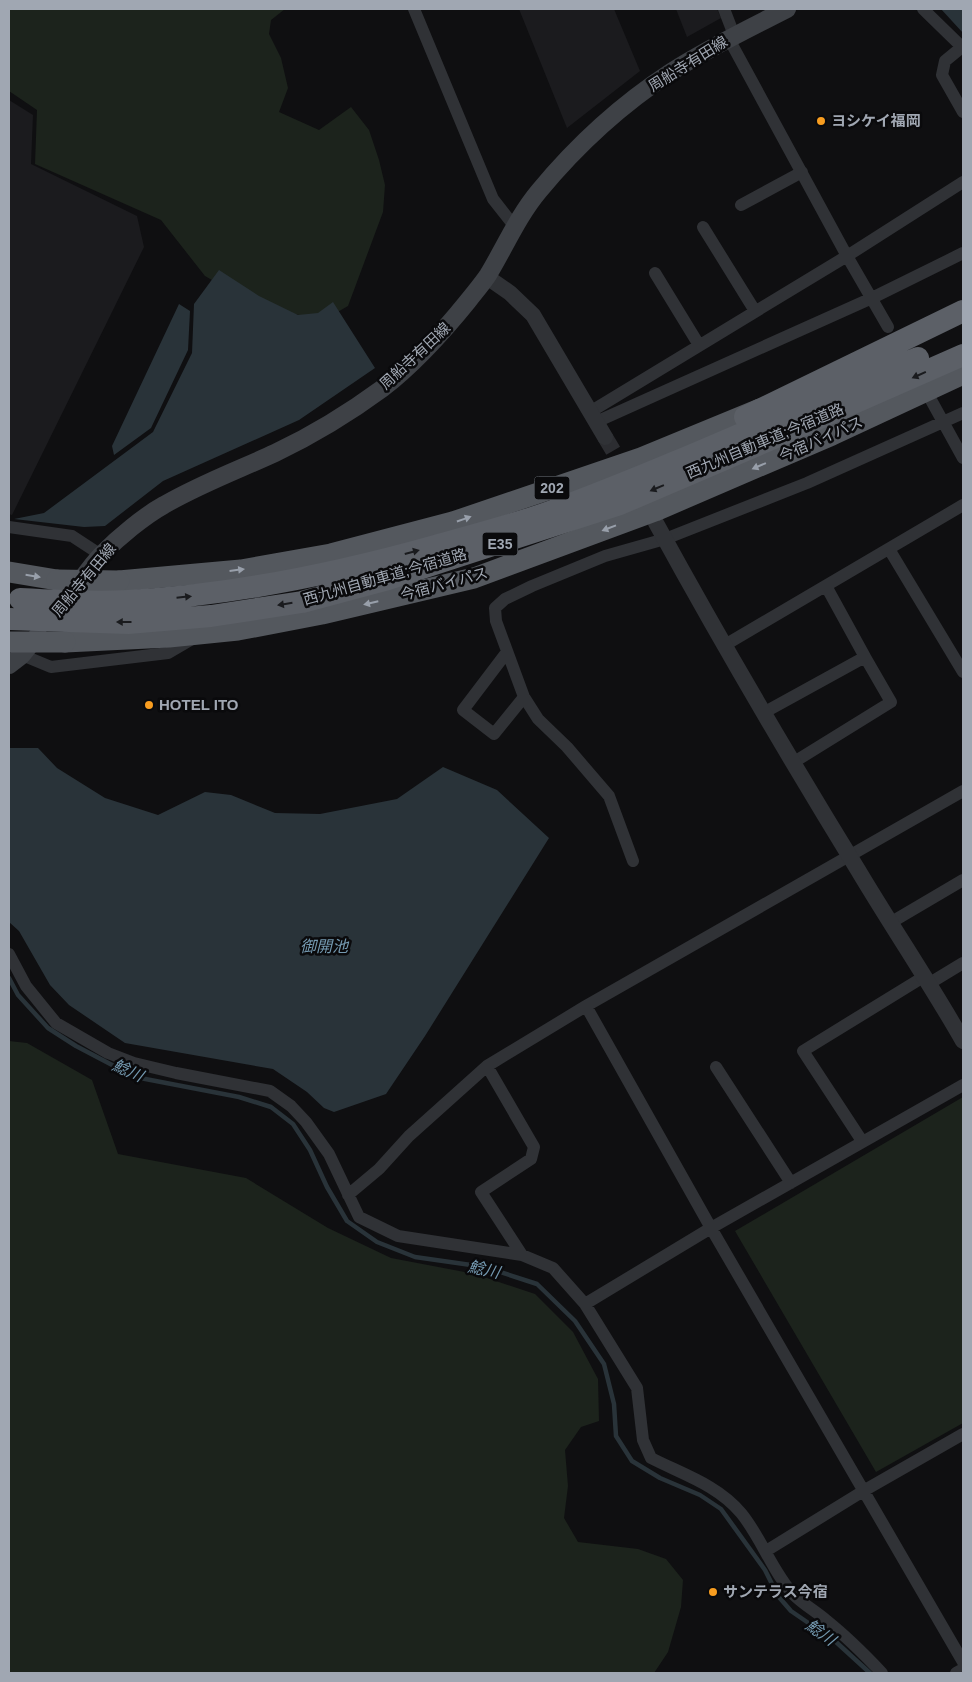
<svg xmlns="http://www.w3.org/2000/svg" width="972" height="1682" font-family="Arial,'Noto Sans JP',sans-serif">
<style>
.built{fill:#1b1b1e}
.green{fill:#1c231c}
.water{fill:#293339}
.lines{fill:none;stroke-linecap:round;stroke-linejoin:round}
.stream{stroke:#293339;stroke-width:4.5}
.tertiary-tunnel{stroke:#2c2d31;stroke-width:16;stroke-dasharray:16 8;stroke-linecap:butt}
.minor{stroke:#303236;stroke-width:12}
.tertiary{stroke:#303236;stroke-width:16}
.secondary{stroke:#3e4146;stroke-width:18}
.trunk{stroke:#54585e;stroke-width:21}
.trunk-bridge{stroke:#54585e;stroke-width:21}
.motorway-bridge{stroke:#5c6067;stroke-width:22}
.oneway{fill:#1a1b1e}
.oneway2{fill:#989faa}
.poi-dot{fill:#f89d20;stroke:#0a0a0c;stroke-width:2}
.labels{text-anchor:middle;stroke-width:5;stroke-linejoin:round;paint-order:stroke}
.shield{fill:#0a0a0c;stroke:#737880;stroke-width:1}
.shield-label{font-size:14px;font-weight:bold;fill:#a0a7b2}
.street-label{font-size:15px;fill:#a0a7b2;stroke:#0a0a0c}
.poi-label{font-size:15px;font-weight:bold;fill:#a0a7b2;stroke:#0a0a0c;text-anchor:start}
.water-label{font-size:16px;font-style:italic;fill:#7499b0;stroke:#0a0a0c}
</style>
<rect width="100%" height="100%" fill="#0f0f11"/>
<!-- built -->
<path class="built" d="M519,9H614L640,71L567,128Z
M676,9H717L721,18L687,37Z
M9,100L33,115L31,164L137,216L144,247L12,515L9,514Z"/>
<!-- green -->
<path class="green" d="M9,9H285L271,20L269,34L281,58L288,88L279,112L319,130L351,107L369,130L379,160L385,185L383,212L348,306L322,321L252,303L205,276L161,220L35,164L37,110L9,91Z
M9,1041L27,1043L92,1080L118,1154L246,1178L328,1228L391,1258L475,1274L535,1294L573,1332L598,1379L599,1421L581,1427L565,1450L568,1486L564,1518L578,1542L638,1549L666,1559L683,1580L681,1607L668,1652L654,1673H9Z
M963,1097V1423L876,1472L735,1231Z"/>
<!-- water -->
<path class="water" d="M941,9H963V33Z
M219,270L259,296L298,315L318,313L333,302L375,368L299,420L163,481L105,526L84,527L14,519L44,513L153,432L192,353L194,304Z
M179,304L190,311L188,350L151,428L114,455L112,446Z
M9,748H38L57,768L105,798L158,815L205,792L231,795L275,813L320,814L397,799L443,767L497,790L549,838L425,1036L386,1094L334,1112L324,1108L307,1092L273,1069L125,1043L69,1005L50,985L19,931L9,922Z"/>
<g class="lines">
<!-- stream -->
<path class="stream" d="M9,978L18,995L48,1028L76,1046L135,1077L239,1097L271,1107L293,1124L310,1150L327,1187L347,1221L377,1242L415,1257L485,1267L537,1284L575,1321L604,1364L614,1404L616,1436L632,1461L660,1478L700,1495L721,1509L765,1570L778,1596L791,1611L836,1642L870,1673"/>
<!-- tertiary-tunnel -->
<path class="tertiary-tunnel" d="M605,437L627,474"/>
<!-- minor -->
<path class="minor" d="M414,9L493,199L515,227
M724,9L734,35
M923,9L963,48
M729,39L847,256L888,327
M962,47L945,61L942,75L963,112
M741,205L802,172
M703,227L755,311
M655,273L699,345
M931,400L963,458
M590,412L847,256L963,182
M596,422L872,298L963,253
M9,527L72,536L101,555
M889,549L963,672
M725,645L963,505
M507,652L463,710L494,734L524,697
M22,655L51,667L168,653L192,639
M765,712L865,657L826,586
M794,762L891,702L865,657
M633,861L609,796L567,747L538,719L524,697L496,621L495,608L505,599L532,586L605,556L665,539L807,483L963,413
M890,923L963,880
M9,954L26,986L56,1023L108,1053L134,1063L176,1073L270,1091L291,1106L306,1122L329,1154L359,1217L398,1236L522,1255L553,1268L585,1304L637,1388L643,1440L651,1458C682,1474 718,1485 741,1513C761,1537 773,1573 794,1595C804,1605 817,1612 827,1621C847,1637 865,1655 882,1673
M930,983L963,963
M586,1006L711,1228L963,1662
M487,1066L534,1147L531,1159L481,1192L522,1255
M716,1067L791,1183
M862,1141L803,1051L925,976
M348,1195L379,1169L409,1136L487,1066L586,1006L963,791
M585,1304L711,1228L963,1085
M766,1551L865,1490L963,1434
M956,1673L963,1669"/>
<!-- tertiary -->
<path class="tertiary" d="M487,277L510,293L533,315L605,437
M656,523C720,640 788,756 858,870C892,927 930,983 963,1041"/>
<!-- secondary -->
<path class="secondary" d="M76,587C84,576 92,564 102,554C119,537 144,516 164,505C200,484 238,470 275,453C313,435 349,413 383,388C415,363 443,332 468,301C475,292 482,284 488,275C505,247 518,216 539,191C577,145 622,104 671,72C708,48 748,29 787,9
M9,665L22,655L38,635"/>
<!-- trunk -->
<path class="trunk" d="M9,572L57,580
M119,581L241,570L331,554L453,522L641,458L760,409
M65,642L169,637L238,630L322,614L474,578L655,511L832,435L963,374"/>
<!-- trunk-bridge -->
<path class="trunk-bridge" d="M57,580L119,581
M9,642H65"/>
<!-- motorway-bridge -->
<path class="motorway-bridge" d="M745,417L963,311
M20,599C56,601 92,603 128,601C232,595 335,574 435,546C474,535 514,525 552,511C676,465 796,409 918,358
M9,619L128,623L211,616L302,602L388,579L620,504L788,432L963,355"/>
</g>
<!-- one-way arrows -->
<defs><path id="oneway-solid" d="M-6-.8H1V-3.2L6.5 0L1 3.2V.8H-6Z" transform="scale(1.25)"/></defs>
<g class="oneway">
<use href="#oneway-solid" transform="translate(919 375) rotate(156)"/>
<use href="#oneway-solid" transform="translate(657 488) rotate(157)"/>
<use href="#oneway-solid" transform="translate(412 552) rotate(-15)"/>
<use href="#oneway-solid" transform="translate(184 597) rotate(-6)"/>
<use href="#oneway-solid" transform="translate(285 604) rotate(171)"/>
<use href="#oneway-solid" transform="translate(124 622) rotate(180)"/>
</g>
<g class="oneway2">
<use href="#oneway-solid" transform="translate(759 466) rotate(157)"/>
<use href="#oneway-solid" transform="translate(464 519) rotate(-19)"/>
<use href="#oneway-solid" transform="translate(609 528) rotate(159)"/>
<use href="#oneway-solid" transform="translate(237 570) rotate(-7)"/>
<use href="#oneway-solid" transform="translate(33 576) rotate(9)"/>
<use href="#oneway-solid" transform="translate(371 603) rotate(167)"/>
</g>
<!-- markers -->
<g class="poi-dot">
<circle cx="821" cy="121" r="5"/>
<circle cx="149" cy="705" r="5"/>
<circle cx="713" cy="1592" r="5"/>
</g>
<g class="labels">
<!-- shield labels -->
<g class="shield">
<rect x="534.5" y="476.5" width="35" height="23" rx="4"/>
<rect x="482.5" y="532.5" width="35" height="23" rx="4"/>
</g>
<g class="shield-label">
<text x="552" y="493">202</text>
<text x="500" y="549">E35</text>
</g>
<!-- street labels -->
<g class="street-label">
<text transform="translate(688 64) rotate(-32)" y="5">周船寺有田線</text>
<text transform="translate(415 356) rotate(-43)" y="5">周船寺有田線</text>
<text transform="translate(821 439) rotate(-24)" y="5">今宿バイパス</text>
<text transform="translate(765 441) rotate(-23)" y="5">西九州自動車道;今宿道路</text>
<text transform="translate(385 577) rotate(-16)" y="5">西九州自動車道;今宿道路</text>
<text transform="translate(84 580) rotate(-50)" y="5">周船寺有田線</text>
<text transform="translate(444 584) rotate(-15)" y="5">今宿バイパス</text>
</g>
<!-- poi labels -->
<g class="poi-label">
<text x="831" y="126">ヨシケイ福岡</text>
<text x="159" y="710">HOTEL ITO</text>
<text x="723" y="1597">サンテラス今宿</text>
</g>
<!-- water labels -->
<g class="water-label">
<text x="324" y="952">御開池</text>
<text transform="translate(128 1070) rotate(24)" y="6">鯰川</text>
<text transform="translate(484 1269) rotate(13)" y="6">鯰川</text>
<text transform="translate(821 1632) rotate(35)" y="6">鯰川</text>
</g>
</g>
<!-- border -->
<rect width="972" height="1682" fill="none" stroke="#a0a7b2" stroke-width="20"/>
</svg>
